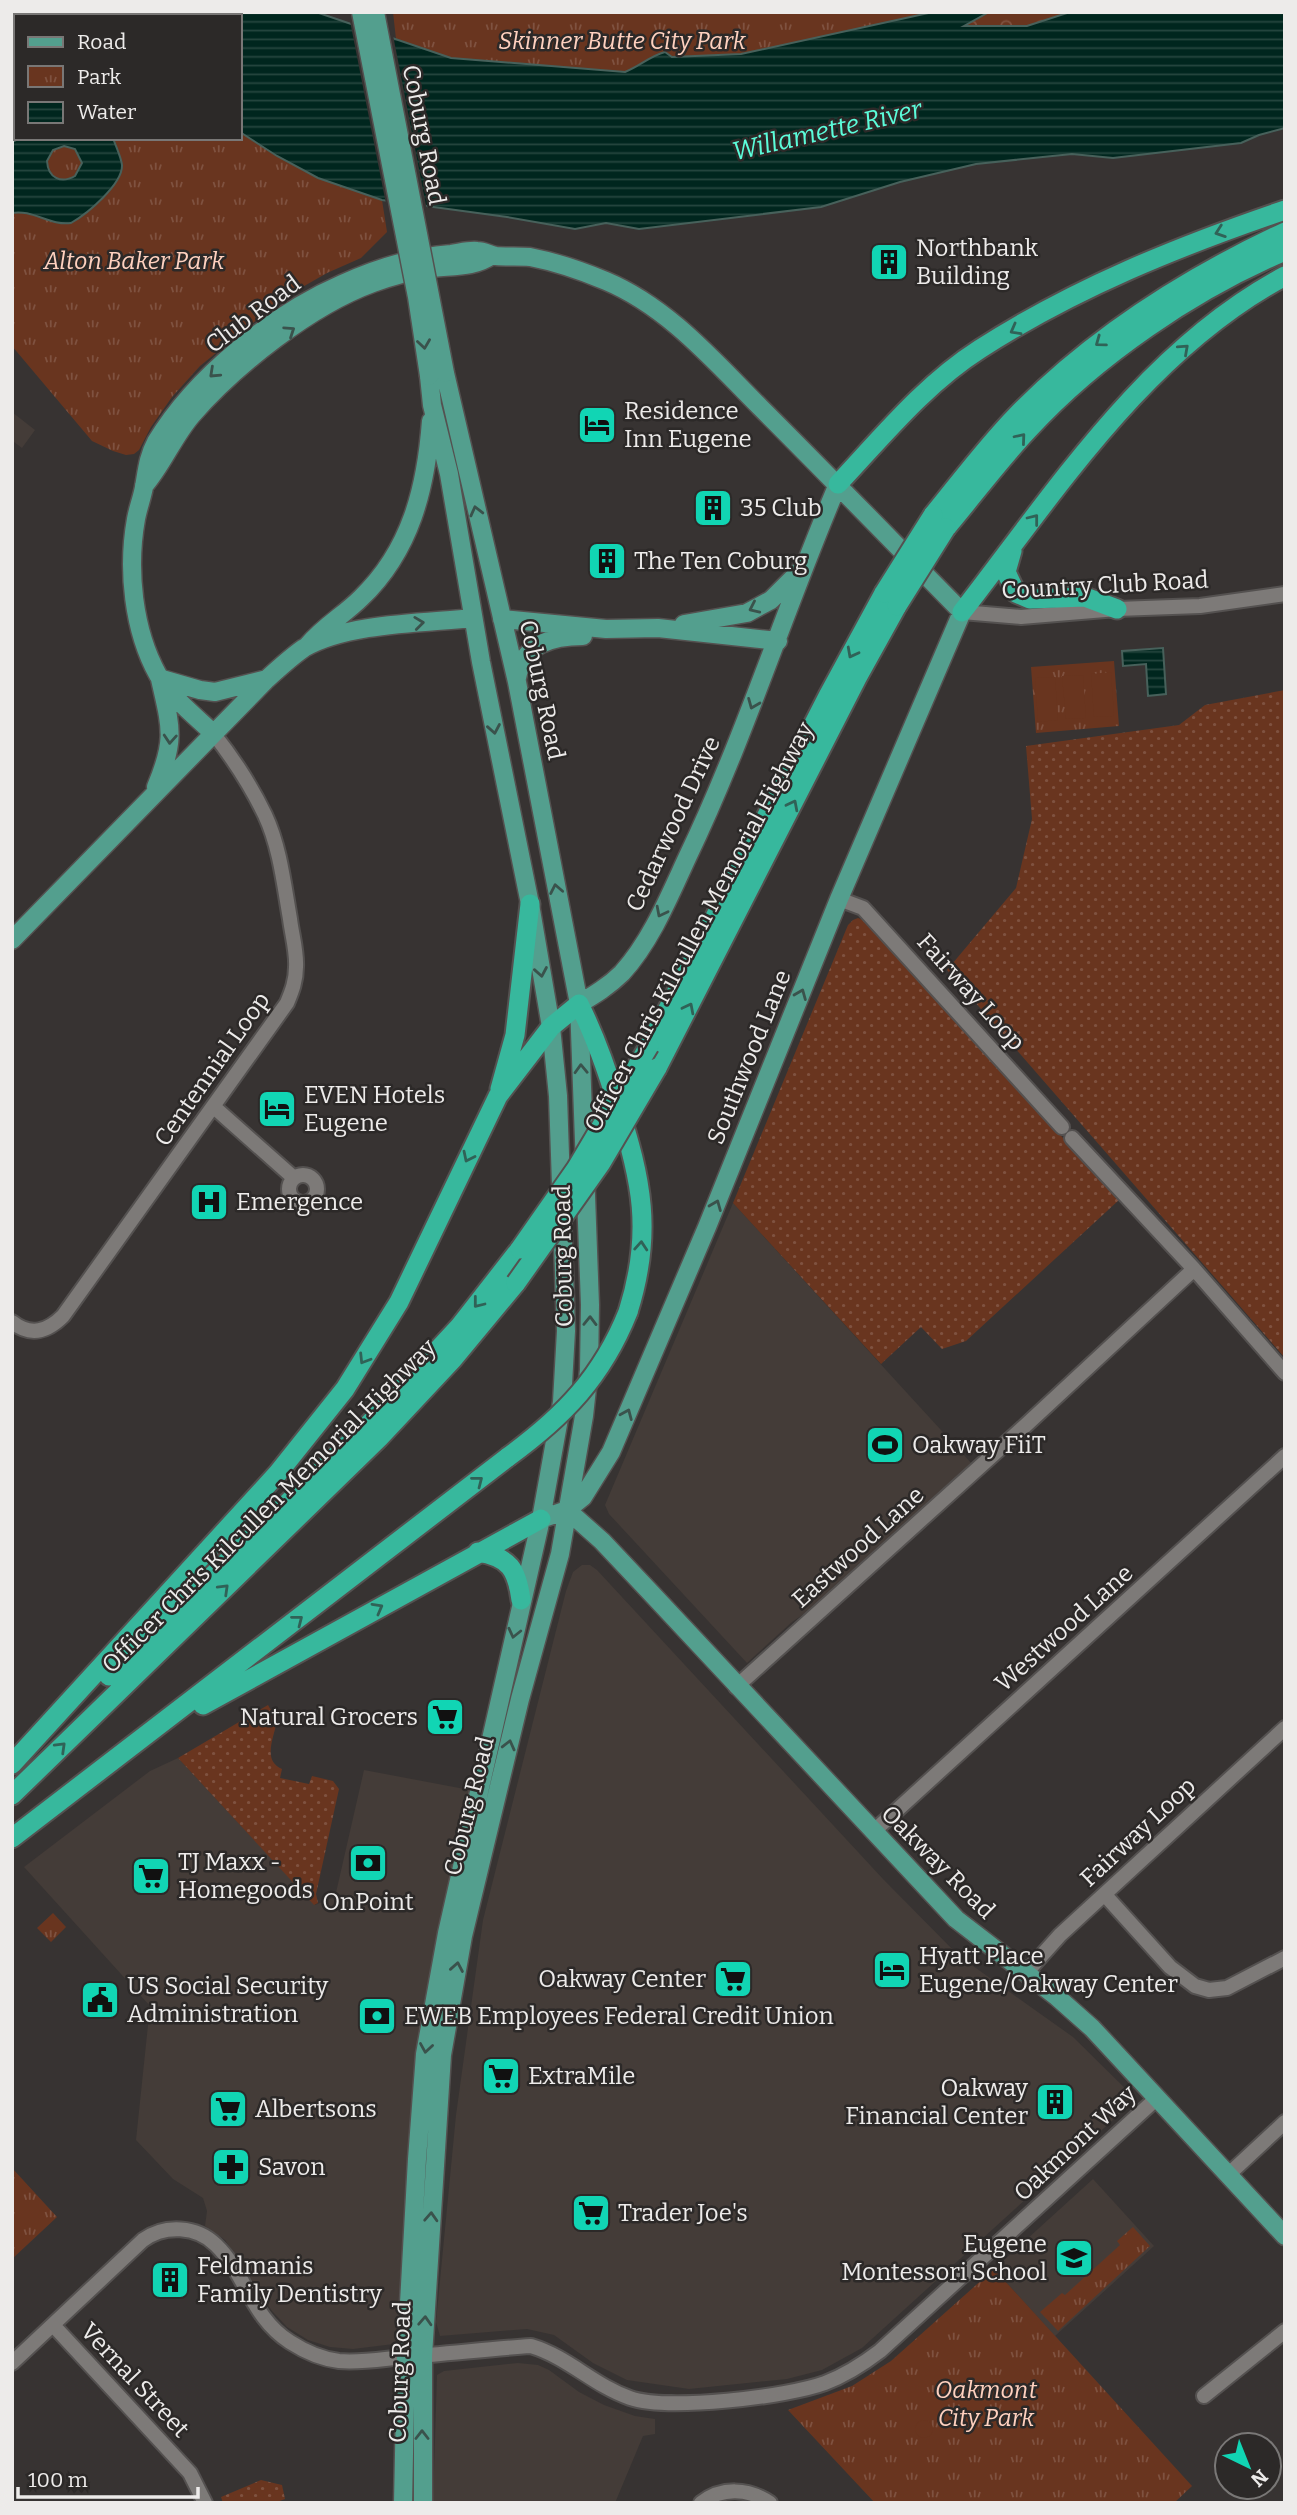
<svg xmlns="http://www.w3.org/2000/svg" width="1297" height="2515" font-family="Bitter,serif">
<style>
.built{fill:#443c38}
.grass{fill:url(#grass-dots)}
.forest{fill:url(#forest-crowns)}
.park{fill:url(#park-tufts)}
.pitch{fill:#69351f}
.water{fill:url(#water-rules);stroke:#47615b;stroke-width:2;fill-rule:evenodd}
.pier{fill:#373332}
.lines{fill:none;stroke-linecap:round;stroke-linejoin:round}
.minor-casing{stroke:#545150;stroke-width:18}
.major-casing{stroke:#545150;stroke-width:21}
.highway-casing{stroke:#545150;stroke-width:23}
.minor{stroke:#7d7a78;stroke-width:14}
.major{stroke:#539f8e;stroke-width:18}
.highway{stroke:#37b89d;stroke-width:19}
.major-bridge-casing{stroke:#545150;stroke-width:21;stroke-linecap:butt}
.highway-bridge-casing{stroke:#545150;stroke-width:23;stroke-linecap:butt}
.major-bridge{stroke:#539f8e;stroke-width:18}
.highway-bridge{stroke:#37b89d;stroke-width:19}
.oneway{stroke:#306257}
.oneway2{stroke:#3a524c}
.labels{text-anchor:middle;stroke-width:5;stroke-linejoin:round;paint-order:stroke}
.park-label{font-size:24px;font-style:italic;fill:#ffd1bf;stroke:#2c2928}
.street-label{font-size:24px;fill:#edebea;stroke:#2c2928}
.poi-label{font-size:24px;fill:#edebea;stroke:#2c2928;text-anchor:start}
.water-label{font-size:26px;font-style:italic;fill:#5bfcda;stroke:#2c2928}
</style>
<defs>
<pattern id="grass-dots" width="8" height="8" patternUnits="userSpaceOnUse" patternTransform="scale(1.75)"><rect width="8" height="8" fill="#69351f"/><path d="M2 2h.1M6 6h.1" fill="none" stroke="#7f5240" stroke-width="1.8" stroke-linecap="round"/></pattern>
<pattern id="forest-crowns" width="20" height="18" patternUnits="userSpaceOnUse" patternTransform="scale(1.75)"><rect width="20" height="18" fill="#69351f"/><path d="M2 6a3 3 0 1 1 6 0M12 15a3 3 0 1 1 6 0" fill="none" stroke="#7f5240"/></pattern>
<pattern id="park-tufts" width="24" height="20" patternUnits="userSpaceOnUse" patternTransform="scale(1.75)"><rect width="24" height="20" fill="#69351f"/><path d="M3 7l-1-3M5 7V3M7 7l1-3M15 17l-1-3M17 17v-4M19 17l1-3" fill="none" stroke="#7f5240"/></pattern>
<pattern id="water-rules" width="6" height="5" patternUnits="userSpaceOnUse" patternTransform="scale(1.75)"><rect width="6" height="5" fill="#00261e"/><path d="M0 2.5h6" fill="none" stroke="#26463f"/></pattern>
</defs>
<rect width="100%" height="100%" fill="#373332"/>
<!-- built -->
<path class="built" d="M12,412L35,430L22,448L14,442L12,443Z
M733,1203L973,1465L822,1602L792,1622L747,1663L609,1514L605,1505Z
M582,1565H590L597,1570L883,1879L959,1956L1073,2037L1136,2099L862,2348L822,2370L787,2379L689,2389L627,2380L593,2363L554,2335L527,2329L440,2336L436,2322L456,2115L483,1920L566,1591L573,1572Z
M178,1758L315,1905L335,1897L364,1770L470,1790L425,1997L417,2065L399,2335L394,2344L353,2349L330,2347L308,2340L287,2327L272,2311L225,2240L205,2226L207,2211L203,2198L173,2179L136,2140L150,2006L24,1867L150,1771Z
M1093,2179L1154,2246L1055,2336L994,2269Z
M518,2363L538,2365L549,2370L579,2392L604,2405L635,2416L655,2419V2434L643,2436L615,2503H433L437,2375L444,2371Z"/>
<!-- grass -->
<path class="grass" d="M1285,690V1358L947,970L1016,888L1032,819L1026,746L1179,725L1205,705Z
M858,918L868,922L1119,1200L966,1341L942,1349L921,1327L881,1364L733,1203L848,925L853,920Z
M268,1705L277,1721C274,1737 262,1761 282,1769L280,1778L309,1784L312,1776L333,1781L339,1789L316,1894L318,1903L314,1905L178,1758Z
M261,2480L282,2485L285,2499L274,2503H223L221,2497Z"/>
<!-- forest -->
<path class="forest" d="M989,12H1070L1027,26H962Z"/>
<!-- park -->
<path class="park" d="M12,12H104L108,16H16V138H240V132C285,161 331,184 382,200L387,232L361,258L327,273L285,297L200,366L172,397L151,427L139,450L134,454L126,455L113,451L92,441L12,346Z
M393,12H933L741,54L672,57L665,52C650,56 639,66 625,72L451,58L396,39Z
M1114,661L1119,726L1036,733L1031,667Z
M53,1913L66,1927L51,1942L37,1928Z
M12,2168L57,2217L12,2259Z
M1133,2227L1150,2246L1058,2331L1040,2312L1062,2293L1065,2295L1120,2245L1117,2241Z
M994,2269L1192,2486L1174,2503H875L788,2410L852,2386L891,2361Z"/>
<!-- pitch -->
<path class="pitch" d="M1111,672L1114,716L1094,717L1091,674Z
M1083,675L1086,718L1066,719L1062,676Z
M1055,677L1058,720L1038,722L1035,678Z
M915 2429a9 9 0 1 1 18 0a9 9 0 1 1-18 0Z"/>
<!-- water -->
<path class="water" d="M104,12H316L451,58L625,72C640,66 650,56 665,52L672,57L741,54L933,12H989L964,26H1027L1070,12H1285V128L1259,135L1241,143L1113,158L1072,154L976,164L900,182L821,207L639,229L606,223L575,229L507,217L382,200L318,178L277,156L240,132V16H108Z
M20,138H113C116,147 121,157 122,165C123,184 87,214 71,223C50,226 32,209 12,213V142ZM64,146L75,149L82,163L75,176C61,184 48,178 47,161L53,150Z
M1163,648L1166,694L1148,696L1146,664L1123,666L1122,651Z"/>
<!-- pier -->
<path class="pier" d="M350,21L393,35L427,210L386,204Z"/>
<g class="lines">
<!-- minor casing -->
<g class="minor-casing">
<path id="minor" d="M962,612L1021,617L1117,609L1200,606L1285,594
M839,899L863,908L1062,1127
M214,1107L294,1178
M1072,1138L1194,1269L1285,1373
M289 1189a14 14 0 1 1 28 0a14 14 0 1 1-28 0Z
M12,1322C31,1337 48,1331 63,1316L287,1003C292,991 296,981 296,967C297,952 292,935 290,919C284,885 280,847 265,815C251,786 233,758 213,733
M736,1687L1026,1425L1194,1269
M873,1832L1285,1456
M1105,1895L1170,1967L1195,1986L1209,1990L1227,1988L1285,1958
M1026,1973L1060,1935L1285,1728
M1228,2175L1285,2122
M53,2325L190,2473L205,2503
M12,2363L143,2240C165,2224 197,2226 216,2245C246,2274 251,2317 290,2342C304,2351 322,2359 339,2361C360,2363 382,2359 403,2357C446,2354 488,2349 531,2346C568,2357 593,2385 630,2398C667,2411 787,2397 825,2383C846,2375 863,2364 880,2351L1157,2098
M1204,2396L1285,2331
M701,2503C722,2487 748,2488 770,2503"/>
</g>
<!-- major casing -->
<g class="major-casing">
<path id="major" d="M144,486C163,464 173,437 192,415C236,365 310,306 373,283C390,277 408,272 425,269C448,265 473,269 492,255
M502,619L606,629L658,628L778,641
M684,624L747,613L771,600L801,570
M308,645C324,626 344,615 361,598C411,550 426,488 431,421
M517,678C523,644 552,636 583,636
M162,679L200,690L215,692L267,679
M213,733C195,716 171,697 158,675C133,630 127,569 136,519C138,508 142,498 144,487C147,470 148,457 156,442C195,377 273,314 342,284C377,268 412,257 451,254C459,253 469,250 477,251C484,251 490,255 496,256C508,257 519,256 530,257C556,262 582,271 606,281C668,307 714,361 760,407C828,475 895,544 962,612L839,899L707,1227L611,1452L583,1497L567,1510L541,1519
M156,787C176,739 171,728 160,679
M12,940L267,679C279,668 291,657 304,648C347,623 424,623 473,618
M579,1004C594,995 609,986 622,973C651,941 669,897 687,858C745,737 785,608 838,484
M567,1510L602,1541L652,1594L956,1919L1057,1997L1092,2028L1285,2236
M403,2503L406,2357L417,2159L425,2054L447,1933L541,1519L562,1402L566,1331L558,1096L551,1027L530,904L481,662L449,474L432,405L429,376
M423,2503V2356L442,2055L463,1936L520,1699L560,1554L584,1416L589,1370L590,1305L579,1004L517,682L445,373"/>
</g>
<!-- highway casing -->
<g class="highway-casing">
<path id="highway" d="M838,484C882,437 925,384 980,349C1075,288 1179,246 1285,210
M933,515C960,482 986,447 1016,416C1092,338 1186,278 1285,232
M946,528C973,496 999,461 1028,430C1096,356 1193,290 1285,251
M1012,551L1006,572L1016,593L1030,599L1085,597L1117,609
M962,612C1056,491 1146,350 1285,276
M649,1046L828,696L884,593
M657,1068L857,678L897,606
M500,1089L515,1035L530,904
M478,1552C510,1557 517,1570 521,1600
M109,1676L369,1424L459,1327L520,1249
M203,1705L541,1519
M12,1764L278,1473L345,1389L399,1302L498,1096L551,1027L579,1004C596,1038 606,1067 617,1103C642,1180 653,1233 628,1312
M12,1795L379,1438L453,1359L516,1283
M12,1838L508,1457"/>
</g>
<!-- minor -->
<use href="#minor" class="minor"/>
<!-- major -->
<use href="#major" class="major"/>
<!-- highway -->
<use href="#highway" class="highway"/>
<!-- major-bridge casing -->
<g class="major-bridge-casing">
<path id="major-bridge" d="M361,12L417,297L429,376
M375,12L445,373"/>
</g>
<!-- highway-bridge casing -->
<g class="highway-bridge-casing">
<path id="highway-bridge" d="M884,593L933,515
M897,606L946,528
M520,1249L576,1169L649,1046
M516,1283L601,1163L657,1068
M508,1457C564,1416 602,1377 628,1312"/>
</g>
<!-- major-bridge -->
<use href="#major-bridge" class="major-bridge"/>
<!-- highway-bridge -->
<use href="#highway-bridge" class="highway-bridge"/>
</g>
<!-- one-way arrows -->
<defs><path id="oneway-chevron" d="M-2-3.5L2.5 0L-2 3.5" fill="none" stroke-width="1.6" stroke-linecap="round" stroke-linejoin="round" transform="scale(1.75)"/></defs>
<g class="oneway">
<use href="#oneway-chevron" transform="translate(1220 232) rotate(161)"/>
<use href="#oneway-chevron" transform="translate(1015 330) rotate(151)"/>
<use href="#oneway-chevron" transform="translate(1100 342) rotate(144)"/>
<use href="#oneway-chevron" transform="translate(1184 349) rotate(-42)"/>
<use href="#oneway-chevron" transform="translate(1021 438) rotate(-50)"/>
<use href="#oneway-chevron" transform="translate(1034 519) rotate(-52)"/>
<use href="#oneway-chevron" transform="translate(852 653) rotate(118)"/>
<use href="#oneway-chevron" transform="translate(793 805) rotate(-63)"/>
<use href="#oneway-chevron" transform="translate(689 1008) rotate(-63)"/>
<use href="#oneway-chevron" transform="translate(468 1157) rotate(116)"/>
<use href="#oneway-chevron" transform="translate(641 1246) rotate(-86)"/>
<use href="#oneway-chevron" transform="translate(478 1303) rotate(128)"/>
<use href="#oneway-chevron" transform="translate(364 1359) rotate(122)"/>
<use href="#oneway-chevron" transform="translate(478 1481) rotate(-38)"/>
<use href="#oneway-chevron" transform="translate(224 1589) rotate(-44)"/>
<use href="#oneway-chevron" transform="translate(378 1608) rotate(-29)"/>
<use href="#oneway-chevron" transform="translate(298 1620) rotate(-38)"/>
<use href="#oneway-chevron" transform="translate(61 1747) rotate(-44)"/>
</g>
<g class="oneway2">
<use href="#oneway-chevron" transform="translate(290 331) rotate(-34)"/>
<use href="#oneway-chevron" transform="translate(424 344) rotate(82)"/>
<use href="#oneway-chevron" transform="translate(214 373) rotate(137)"/>
<use href="#oneway-chevron" transform="translate(476 511) rotate(-104)"/>
<use href="#oneway-chevron" transform="translate(754 608) rotate(155)"/>
<use href="#oneway-chevron" transform="translate(419 623) rotate(-7)"/>
<use href="#oneway-chevron" transform="translate(753 704) rotate(112)"/>
<use href="#oneway-chevron" transform="translate(494 729) rotate(80)"/>
<use href="#oneway-chevron" transform="translate(170 739) rotate(94)"/>
<use href="#oneway-chevron" transform="translate(556 889) rotate(-101)"/>
<use href="#oneway-chevron" transform="translate(661 912) rotate(117)"/>
<use href="#oneway-chevron" transform="translate(541 972) rotate(80)"/>
<use href="#oneway-chevron" transform="translate(801 994) rotate(-68)"/>
<use href="#oneway-chevron" transform="translate(581 1069) rotate(-92)"/>
<use href="#oneway-chevron" transform="translate(716 1205) rotate(-68)"/>
<use href="#oneway-chevron" transform="translate(590 1321) rotate(-89)"/>
<use href="#oneway-chevron" transform="translate(627 1414) rotate(-67)"/>
<use href="#oneway-chevron" transform="translate(514 1633) rotate(103)"/>
<use href="#oneway-chevron" transform="translate(509 1745) rotate(-76)"/>
<use href="#oneway-chevron" transform="translate(457 1967) rotate(-80)"/>
<use href="#oneway-chevron" transform="translate(426 2048) rotate(99)"/>
<use href="#oneway-chevron" transform="translate(431 2217) rotate(-87)"/>
<use href="#oneway-chevron" transform="translate(425 2321) rotate(-87)"/>
<use href="#oneway-chevron" transform="translate(422 2435) rotate(-90)"/>
</g>
<!-- icons -->
<defs>
<g id="building-square" transform="scale(2.0125)"><rect x="-9" y="-9" width="18" height="18" rx="4" fill="#11d5b4" stroke="#2c2928"/><path d="M-4-6H4V6H1V3H-1V6H-4ZM-2.5-4.3h1.7v1.8h-1.7ZM.8-4.3h1.7v1.8H.8ZM-2.5-1h1.7V.8h-1.7ZM.8-1h1.7V.8H.8Z" fill="#111"/></g>
<g id="hotel-square" transform="scale(2.0125)"><rect x="-9" y="-9" width="18" height="18" rx="4" fill="#11d5b4" stroke="#2c2928"/><path d="M-6-4.5h1.5V1H6V5H4.5V3h-9V5H-6ZM-4 0a1.8 1.8 0 1 1 3.6 0ZM.5 0V-2.5h3Q6-2.5 6 0Z" fill="#111"/></g>
<g id="hospital-square" transform="scale(2.0125)"><rect x="-9" y="-9" width="18" height="18" rx="4" fill="#11d5b4" stroke="#2c2928"/><path d="M-5-5h3v3.5h4V-5h3V5h-3V1.5h-4V5h-3Z" fill="#111"/></g>
<g id="stadium-square" transform="scale(2.0125)"><rect x="-9" y="-9" width="18" height="18" rx="4" fill="#11d5b4" stroke="#2c2928"/><path d="M0-5a6.5 5 0 1 0 0 10a6.5 5 0 1 0 0-10ZM-3.5-1.8h7v3.6h-7Z" fill="#111"/></g>
<g id="supermarket-square" transform="scale(2.0125)"><rect x="-9" y="-9" width="18" height="18" rx="4" fill="#11d5b4" stroke="#2c2928"/><path d="M-6-5.5h2.5l.6 2H6L4.5 2H-2.5L-4.4-4H-6ZM-1.5 3.2a1.3 1.3 0 1 0 .1 0ZM3 3.2a1.3 1.3 0 1 0 .1 0Z" fill="#111"/></g>
<g id="bank-square" transform="scale(2.0125)"><rect x="-9" y="-9" width="18" height="18" rx="4" fill="#11d5b4" stroke="#2c2928"/><path d="M-6-4H6V4H-6ZM0-2.3a2.3 2.3 0 1 0 0 4.6a2.3 2.3 0 1 0 0-4.6Z" fill="#111"/></g>
<g id="civic-square" transform="scale(2.0125)"><rect x="-9" y="-9" width="18" height="18" rx="4" fill="#11d5b4" stroke="#2c2928"/><path d="M-.6-6.5H3V-4.5H.6V-3L4-1V1h2V6H-6V1h2V-1L-.6-3ZM-1.2 2.5V6h2.4V2.5Z" fill="#111"/></g>
<g id="pharmacy-square" transform="scale(2.0125)"><rect x="-9" y="-9" width="18" height="18" rx="4" fill="#11d5b4" stroke="#2c2928"/><path d="M-2-6h4v4h4v4h-4v4h-4v-4h-4v-4h4Z" fill="#111"/></g>
<g id="school-square" transform="scale(2.0125)"><rect x="-9" y="-9" width="18" height="18" rx="4" fill="#11d5b4" stroke="#2c2928"/><path d="M0-5L7-2L0 1L-7-2ZM-4 1L0 2.5L4 1V4Q0 6-4 4Z" fill="#111"/></g>
</defs>
<g fill-rule="evenodd">
<use href="#building-square" x="889" y="262"/>
<use href="#hotel-square" x="597" y="425"/>
<use href="#building-square" x="713" y="508"/>
<use href="#building-square" x="607" y="561"/>
<use href="#hotel-square" x="277" y="1109"/>
<use href="#hospital-square" x="209" y="1202"/>
<use href="#stadium-square" x="885" y="1445"/>
<use href="#supermarket-square" x="445" y="1717"/>
<use href="#bank-square" x="368" y="1863"/>
<use href="#supermarket-square" x="151" y="1876"/>
<use href="#hotel-square" x="892" y="1970"/>
<use href="#supermarket-square" x="733" y="1979"/>
<use href="#civic-square" x="100" y="2000"/>
<use href="#bank-square" x="377" y="2016"/>
<use href="#supermarket-square" x="501" y="2076"/>
<use href="#building-square" x="1055" y="2102"/>
<use href="#supermarket-square" x="228" y="2109"/>
<use href="#pharmacy-square" x="231" y="2167"/>
<use href="#supermarket-square" x="591" y="2213"/>
<use href="#school-square" x="1074" y="2258"/>
<use href="#building-square" x="170" y="2280"/>
</g>
<g class="labels">
<!-- park labels -->
<g class="park-label">
<text x="622" y="49">Skinner Butte City Park</text>
<text x="134" y="269">Alton Baker Park</text>
<text x="986" y="2398">Oakmont<tspan x="986" dy="28">City Park</tspan></text>
</g>
<!-- street labels -->
<g class="street-label">
<text transform="translate(424 135) rotate(79)" y="8">Coburg Road</text>
<text transform="translate(253 314) rotate(-37)" y="8">Club Road</text>
<text transform="translate(1105 585) rotate(-3)" y="8">Country Club Road</text>
<text transform="translate(542 690) rotate(78)" y="8">Coburg Road</text>
<text transform="translate(673 824) rotate(-65)" y="8">Cedarwood Drive</text>
<text transform="translate(699 927) rotate(-62)" y="8">Officer Chris Kilcullen Memorial Highway</text>
<text transform="translate(971 992) rotate(48)" y="8">Fairway Loop</text>
<text transform="translate(749 1057) rotate(-68)" y="8">Southwood Lane</text>
<text transform="translate(212 1069) rotate(-55)" y="8">Centennial Loop</text>
<text transform="translate(563 1256) rotate(-91)" y="8">Coburg Road</text>
<text transform="translate(269 1506) rotate(-45)" y="8">Officer Chris Kilcullen Memorial Highway</text>
<text transform="translate(858 1547) rotate(-42)" y="8">Eastwood Lane</text>
<text transform="translate(1064 1628) rotate(-42)" y="8">Westwood Lane</text>
<text transform="translate(469 1806) rotate(-76)" y="8">Coburg Road</text>
<text transform="translate(1138 1832) rotate(-43)" y="8">Fairway Loop</text>
<text transform="translate(938 1862) rotate(45)" y="8">Oakway Road</text>
<text transform="translate(1075 2143) rotate(-43)" y="8">Oakmont Way</text>
<text transform="translate(400 2372) rotate(-88)" y="8">Coburg Road</text>
<text transform="translate(135 2380) rotate(47)" y="8">Vernal Street</text>
</g>
<!-- poi labels -->
<g class="poi-label">
<text x="916" y="256">Northbank<tspan x="916" dy="28">Building</tspan></text>
<text x="624" y="419">Residence<tspan x="624" dy="28">Inn Eugene</tspan></text>
<text x="740" y="516">35 Club</text>
<text x="634" y="569">The Ten Coburg</text>
<text x="304" y="1103">EVEN Hotels<tspan x="304" dy="28">Eugene</tspan></text>
<text x="236" y="1210">Emergence</text>
<text x="912" y="1453">Oakway FiiT</text>
<text x="418" y="1725" text-anchor="end">Natural Grocers</text>
<text x="178" y="1870">TJ Maxx -<tspan x="178" dy="28">Homegoods</tspan></text>
<text x="368" y="1910" text-anchor="middle">OnPoint</text>
<text x="919" y="1964">Hyatt Place<tspan x="919" dy="28">Eugene/Oakway Center</tspan></text>
<text x="706" y="1987" text-anchor="end">Oakway Center</text>
<text x="127" y="1994">US Social Security<tspan x="127" dy="28">Administration</tspan></text>
<text x="404" y="2024">EWEB Employees Federal Credit Union</text>
<text x="528" y="2084">ExtraMile</text>
<text x="1028" y="2096" text-anchor="end">Oakway<tspan x="1028" dy="28">Financial Center</tspan></text>
<text x="255" y="2117">Albertsons</text>
<text x="258" y="2175">Savon</text>
<text x="618" y="2221">Trader Joe's</text>
<text x="1047" y="2252" text-anchor="end">Eugene<tspan x="1047" dy="28">Montessori School</tspan></text>
<text x="197" y="2274">Feldmanis<tspan x="197" dy="28">Family Dentistry</tspan></text>
</g>
<!-- water labels -->
<g class="water-label">
<text transform="translate(827 130) rotate(-13)" y="9">Willamette River</text>
</g>
</g>
<!-- border -->
<rect width="1297" height="2515" fill="none" stroke="#edebea" stroke-width="28"/>
<!-- legend -->
<rect x="14" y="14" width="228" height="126" fill="#2c2928" stroke="#797776" stroke-width="2"/>
<rect x="28" y="37" width="35" height="10" fill="#539f8e" stroke="#797776" stroke-width="2"/>
<text x="77" y="49" font-size="21" fill="#edebea">Road</text>
<rect x="28" y="66" width="35" height="21" fill="url(#park-tufts)" stroke="#797776" stroke-width="2"/>
<text x="77" y="84" font-size="21" fill="#edebea">Park</text>
<rect x="28" y="102" width="35" height="21" fill="url(#water-rules)" stroke="#797776" stroke-width="2"/>
<text x="77" y="119" font-size="21" fill="#edebea">Water</text>
<!-- north arrow -->
<g transform="translate(1248 2466) rotate(137)"><circle r="33" fill="#2c2928" stroke="#797776" stroke-width="2"/>
<path d="M0-5L12 26L0 18L-12 26Z" fill="#11d5b4"/>
<text y="-10" font-size="19" font-weight="bold" text-anchor="middle" fill="#edebea">N</text>
</g>
<!-- scale -->
<path d="M18 2487v10h180v-10" fill="none" stroke="#edebea" stroke-width="3.5"/>
<text x="28" y="2487" font-size="21" fill="#edebea" stroke="#2c2928" stroke-width="5" paint-order="stroke">100 m</text>
</svg>
